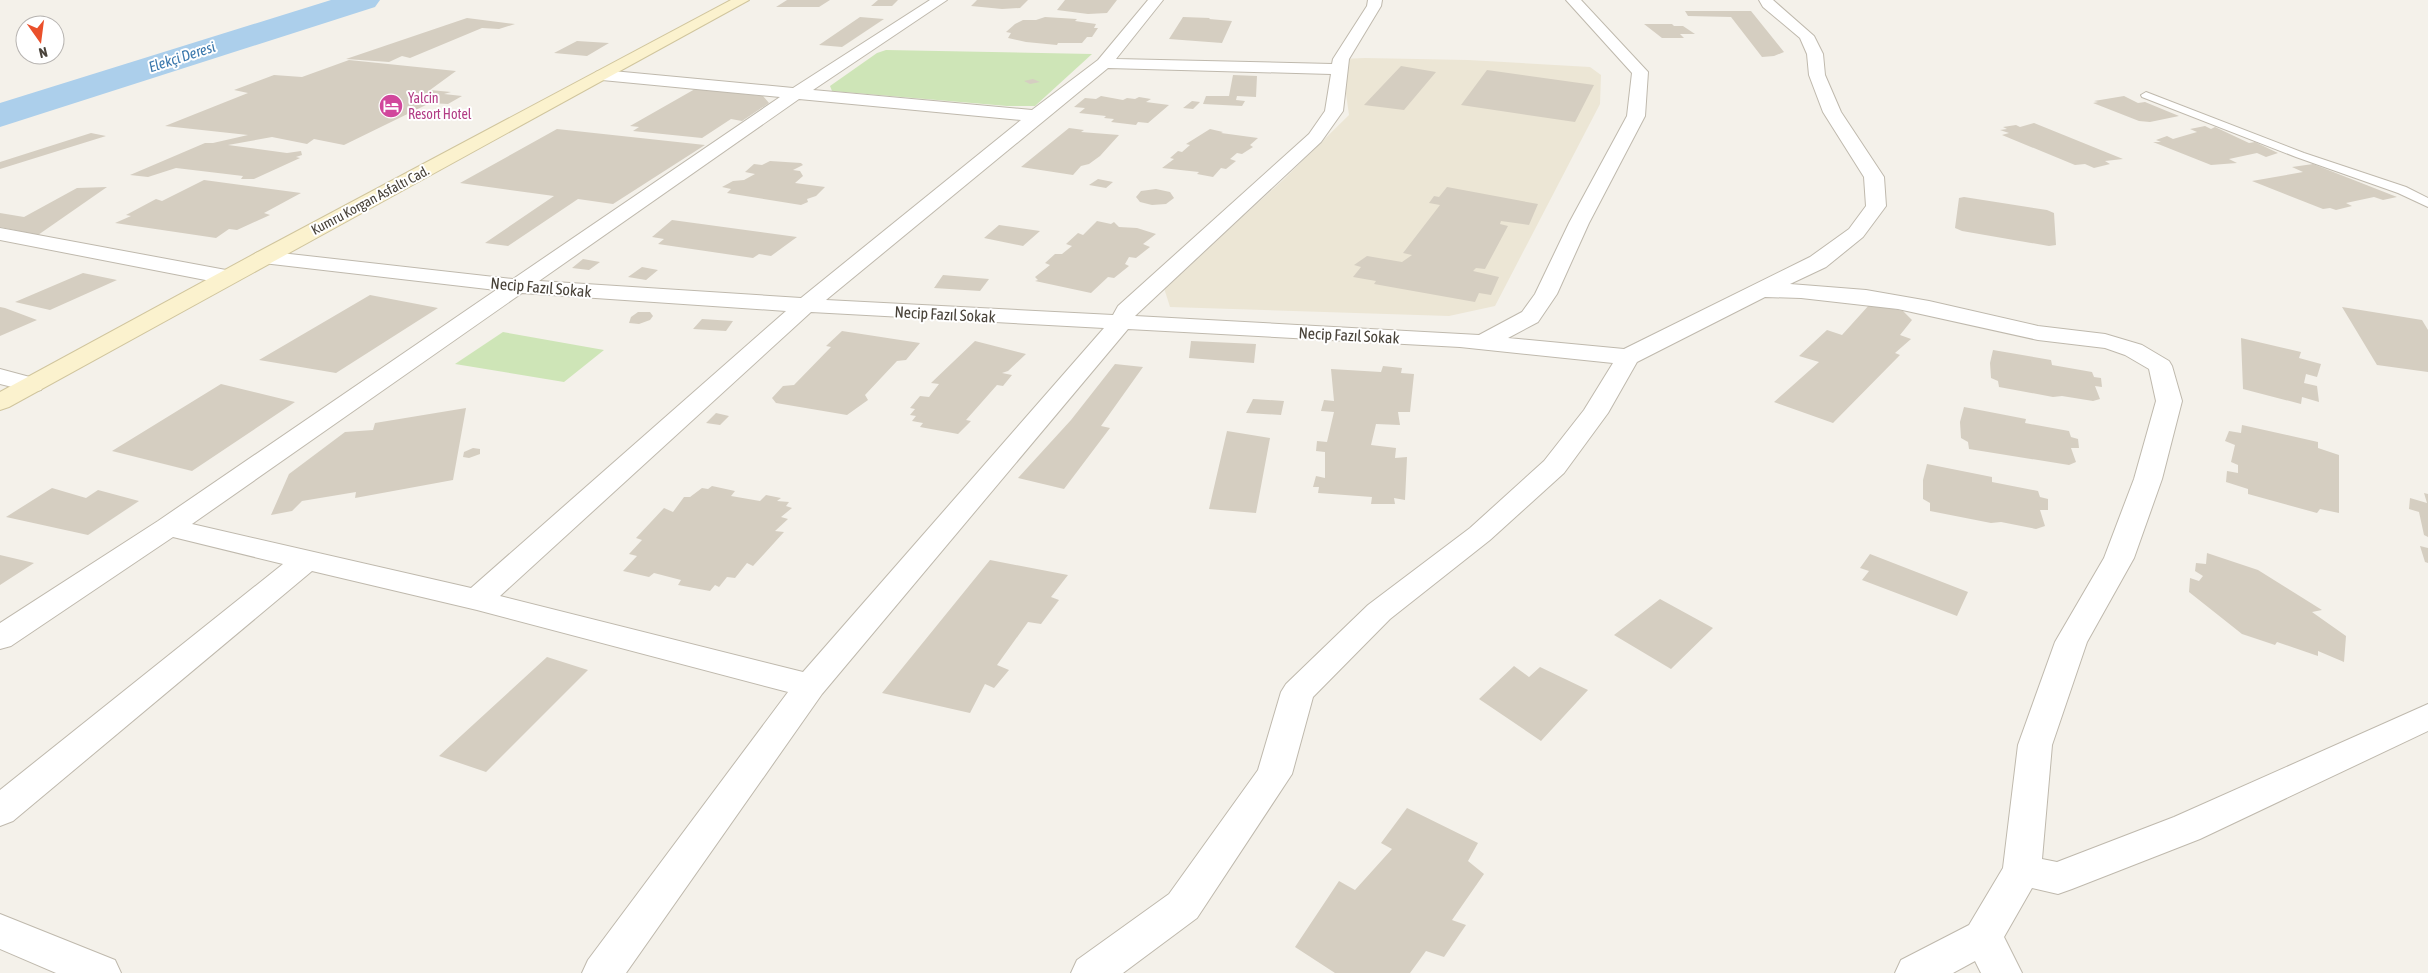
<svg xmlns="http://www.w3.org/2000/svg" width="2428" height="973" font-family="'Asap Condensed',sans-serif">
<style>
.education{fill:#ece6d5}
.green{fill:#cee5b7}
.lines{fill:none;stroke-linecap:round;stroke-linejoin:round}
.river{fill:#accfeb;fill-rule:evenodd}
.building{fill:#d5cec1}
.service-casing{stroke:#bfb9ad;stroke-width:2}
.minor-casing{stroke:#bfb9ad;stroke-width:2}
.secondary-casing{stroke:#d0c59d;stroke-width:2}
.service{fill:#fff;fill-rule:evenodd}
.minor{fill:#fff;fill-rule:evenodd}
.secondary{fill:#fbf2ce;fill-rule:evenodd}
.labels{text-anchor:middle;stroke-width:4;stroke-linejoin:round;paint-order:stroke}
.far-hotel-label{font-size:14px;fill:#b23c85;stroke:#fff;text-anchor:start}
.far-street-label{font-size:14px;fill:#484239;stroke:#fff}
.far-water-label{font-size:15px;font-style:italic;fill:#3977ac;stroke:#fff}
.street-label{font-size:16px;fill:#484239;stroke:#fff}
</style>
<rect width="100%" height="100%" fill="#f4f1ea"/>
<!-- education -->
<path class="education" d="M1365,58L1468,60L1590,67L1601,75L1600,104L1495,306L1449,316L1170,307L1164,288L1283,180L1349,115L1341,59Z"/>
<!-- green -->
<path class="green" d="M886,50L1092,54L1035,106H1007L832,91L830,86L877,53Z
M503,332L604,350L564,382L455,364Z"/>
<g class="lines">
<!-- river -->
<path class="river" d="M331,0H380L375,7L0,127V103Z"/>
</g>
<!-- building -->
<path class="building" d="M787,0H830L819,7H776Z
M878,0H898L892,6H871Z
M977,0H1028L1020,8L1002,9L971,6Z
M1065,0H1117L1107,13L1088,14L1057,10Z
M1685,11H1751L1784,52L1774,56L1762,57L1731,17L1688,16Z
M860,17L884,19L842,47L819,45Z
M1045,17L1077,19L1075,21L1096,24L1094,28H1098L1092,37H1087L1082,43H1058L1057,45L1026,42L1008,38L1011,33L1006,32L1015,24L1023,20H1036Z
M1183,17L1210,18L1209,19L1232,21L1222,43L1169,39Z
M467,18L515,24L499,29L482,28L410,58L402,56L389,62L346,59Z
M1644,24H1672L1674,26H1683L1695,34H1680L1684,38H1662Z
M577,41L609,43L587,56L554,53Z
M349,60L456,71L430,90L451,92L444,94L462,96L448,104L430,103L344,145L314,139L307,144L272,137L228,145L287,153L301,151L302,155L296,157L300,158L254,179H241L243,176L176,168L148,177L130,175L205,143H213L248,135L165,126L248,93L234,90L274,75L302,77Z
M1401,66L1436,72L1404,110L1364,105Z
M1487,70L1594,85L1575,122L1461,105Z
M1233,75L1257,76L1256,97L1237,96L1236,100L1245,101L1242,106L1203,104L1206,96H1229Z
M1033,79L1040,82L1030,84L1024,81Z
M695,89L763,96L769,103L742,121L731,119L702,138L633,131L639,127L630,126Z
M1101,96L1123,100L1127,98L1135,99L1139,97L1151,99L1146,102L1169,105L1148,123L1138,122L1136,125L1111,122L1114,119L1104,118L1106,116L1079,113L1085,108L1074,107L1085,98L1096,99Z
M2124,96L2138,103L2145,102L2179,116L2150,122L2139,121L2093,103L2098,102L2094,101Z
M1192,101L1200,102L1193,109L1183,108Z
M2034,123L2123,159L2105,161L2110,164L2094,168L2085,164L2075,165L2002,135L2009,133L2000,130L2007,129L2003,127L2016,125L2020,127Z
M2205,126L2211,129L2215,127L2249,143L2255,142L2278,153L2266,157L2257,153L2229,159L2237,163L2211,165L2153,142H2161L2156,140L2167,136L2173,139L2197,132L2190,129Z
M1069,128L1084,130L1081,132L1119,135L1100,156L1089,164L1081,166L1073,175L1021,167Z
M557,129L705,145L613,204L578,199L508,246L485,243L554,196L460,183Z
M1210,129L1223,132L1221,133L1258,138L1250,145L1253,147L1242,154L1237,153L1230,159L1236,161L1226,169L1221,168L1213,177L1197,174L1199,172L1162,168L1174,159L1170,158L1178,151L1182,152L1190,145L1186,144Z
M91,133L106,136L0,169V162Z
M770,161L801,163L803,165L793,170L800,171L803,176L795,183L825,187L816,196L807,199L808,202L801,205L727,193L731,189L722,187L733,181L744,180L755,174L745,172L754,164L762,165Z
M2313,164L2397,197L2383,200L2374,197L2346,203L2352,206L2336,210L2330,208L2323,209L2252,181L2303,172L2292,167Z
M1098,179L1113,182L1106,188L1089,185Z
M204,180L301,193L264,213L270,215L237,230L229,229L216,238L115,223L131,216L126,215L156,199L162,201Z
M107,187L38,235L0,227V213L24,217L77,188Z
M1447,187L1538,204L1529,225L1501,221L1500,224L1508,226L1485,269L1476,268L1473,271L1499,277L1491,295L1479,293L1475,302L1374,284L1376,281L1353,277L1361,267L1354,265L1367,256L1402,262L1412,255L1403,253L1440,205L1429,203L1434,196L1439,197Z
M1156,189L1170,192L1174,198L1166,204L1152,205L1140,202L1136,197L1141,191Z
M1964,197L2047,210L2054,213L2056,245L2049,246L1962,231L1955,228L1959,198Z
M672,220L797,237L771,256L759,254L753,258L658,244L664,239L652,237Z
M1097,221L1111,224L1114,222L1119,227L1137,228L1156,234L1143,244L1150,247L1136,258L1129,257L1125,264L1129,266L1114,278L1108,277L1091,293L1035,281L1038,280L1035,277L1050,265L1045,263L1055,254H1062L1072,246L1066,244L1078,233L1083,235Z
M999,225L1040,231L1023,246L984,238Z
M583,259L600,262L589,270L572,268Z
M642,267L658,270L646,280L628,277Z
M83,273L117,280L50,310L15,302Z
M943,275L989,279L980,291L934,288Z
M370,295L438,308L336,373L259,360Z
M1870,304L1903,311L1912,320L1900,335L1911,339L1895,353L1900,355L1833,423L1774,402L1819,362L1799,356L1827,330L1842,335Z
M0,307L5,308L37,320L0,336Z
M2342,307L2422,320L2428,330V372L2377,365Z
M638,312H650L653,316L650,320L639,324L629,323L631,317Z
M702,319L733,321L726,331L693,329Z
M842,331L920,343L906,360L897,361L865,395L868,400L847,415L776,403L772,398L783,386L794,385L831,347L826,346Z
M2241,338L2301,352L2299,358L2321,364L2317,377L2306,374L2304,383L2317,386L2319,402L2302,397L2301,404L2243,389Z
M975,341L1026,354L1008,371L1002,373L1012,375L1003,386L997,385L966,420L971,421L958,434L920,427L923,423L912,421L916,416L910,415L915,409L910,408L920,396L929,397L939,384L931,383Z
M1191,341L1256,344L1254,363L1189,358Z
M1993,350L2051,360L2052,365L2092,372L2094,377L2101,378L2102,387L2095,386L2100,399L2093,401L2062,396L2053,397L1999,387L1998,381L1991,378L1990,363Z
M1115,364L1143,367L1101,426L1110,428L1064,489L1018,478L1071,420Z
M1383,366L1402,368L1401,373L1414,374L1410,412H1398L1400,425L1376,424L1371,445L1396,448L1395,458L1407,457L1405,500L1394,498L1395,504H1371L1372,497L1318,493L1319,487H1313L1316,476L1325,478V452L1316,451L1317,441L1327,442L1334,412L1321,411L1324,400L1334,401L1331,369L1381,372Z
M221,384L295,402L192,471L112,451Z
M1253,399L1284,401L1281,415L1246,413Z
M1964,407L2026,419L2025,423L2069,431L2071,437L2078,439L2079,448H2071L2076,462L2069,465L1969,449L1968,442L1961,438L1960,422Z
M466,408L453,480L355,498L356,492L302,501L292,511L271,515L289,474L345,432L373,430L375,423Z
M716,413L729,416L720,425L706,423Z
M2242,425L2318,442V448L2339,455V513L2320,509L2317,513L2248,494V489L2226,482L2227,471L2238,473V465L2231,462L2235,445L2225,441L2229,431L2241,433Z
M1227,431L1270,438L1256,513L1209,509Z
M473,448L480,449V454L469,458L463,457L464,452Z
M1927,464L1992,477V482L2038,491L2040,497L2048,499V510H2040L2045,526L2036,529L2001,522L1991,523L1930,511V503L1923,499V480Z
M712,486L735,491L731,496L760,501L766,495L781,498L777,501L789,502L786,506L792,508L781,517L788,519L775,531L784,532L753,566L747,563L735,578L727,577L719,587L715,585L710,591L678,585L681,580L654,573L649,577L623,571L637,556L629,554L642,540L636,538L664,508L673,512L684,497H690L702,488L708,489Z
M52,488L86,498L98,490L139,501L88,535L6,517Z
M2424,493L2428,494V537L2424,535L2419,512L2409,509L2410,498L2427,503Z
M2420,546L2428,548V563L2425,562Z
M2207,553L2258,570L2322,610L2312,612L2346,636L2344,662L2318,651V656L2277,642L2275,645L2242,634L2189,592L2190,578L2199,581L2203,576L2195,571L2196,563L2206,564Z
M1870,554L1968,592L1957,616L1862,580L1869,571L1860,568Z
M0,555L34,563L0,585Z
M990,560L1068,575L1051,597L1059,600L1041,624L1028,622L997,665L1009,670L994,688L985,684L970,713L882,693Z
M1660,599L1713,628L1671,669L1614,635Z
M547,657L588,670L486,772L439,756Z
M1514,666L1529,677L1540,667L1588,690L1541,741L1479,699Z
M1407,808L1478,843L1468,861L1484,874L1452,920L1466,925L1444,957L1426,951L1410,973H1335L1295,947L1339,881L1355,890L1392,849L1381,843Z"/>
<g class="lines">
<!-- service casing -->
<g class="service-casing">
<path id="service" d="M2146,92L2304,153L2406,187L2428,198V207L2398,193L2296,157L2142,97L2141,95Z"/>
</g>
<!-- minor casing -->
<g class="minor-casing">
<path id="minor" d="M930,0H947L813,90L1032,110L1098,60L1148,0H1163L1116,59L1332,64L1333,59L1367,6L1368,0H1382L1381,6L1349,59L1343,111L1321,142L1135,316L1479,335L1522,312L1535,294L1569,223L1627,116L1632,73L1566,0H1581L1648,72L1645,116L1589,223L1557,294L1538,322L1508,338L1624,349L1810,257L1849,229L1866,206L1864,177L1823,112L1809,75L1807,54L1800,38L1763,7L1759,0H1773L1814,36L1823,54L1825,75L1841,112L1884,177L1886,206L1863,237L1826,267L1790,284L1866,290L1929,301L2038,326L2105,334L2142,345L2169,361L2172,366L2182,401L2162,479L2134,558L2087,642L2052,745L2042,859L2057,862L2174,817L2428,704V731L2200,839L2072,889L2058,894L2032,888L2004,937L2022,973H1981L1975,961L1953,973H1895L1901,960L1969,925L2003,868L2018,745L2055,642L2104,558L2134,479L2156,401L2149,369L2125,355L2105,348L2038,340L1898,309L1801,298L1765,297L1637,362L1608,413L1564,473L1490,540L1390,619L1313,697L1292,774L1197,918L1123,973H1071L1077,960L1169,894L1258,770L1281,692L1286,684L1368,605L1470,528L1544,461L1584,410L1613,363L1460,347L1128,329L822,694L626,973H582L588,960L788,692L477,610L312,571L13,821L0,826V790L283,564L173,537L11,646L0,649V623L158,521L496,290L263,263L256,261L252,257L256,253L263,251L513,279L780,97L602,80L596,78L594,75L596,72L602,70L793,88ZM1108,68L1331,74L1325,111L1309,134L1118,306L1113,315L826,300ZM799,99L1021,120L801,298L539,281ZM522,293L786,311L471,588L192,524ZM811,312L1104,328L803,672L500,596Z
M0,228L226,270L234,272L237,277L234,282L226,284L0,240Z
M0,369L41,380L44,385L41,390L32,392L0,384Z
M0,914L115,960L121,973H56L0,949Z"/>
</g>
<!-- secondary casing -->
<g class="secondary-casing">
<path id="secondary" d="M731,0H749L9,407L0,410V392L256,253Z"/>
</g>
<!-- service -->
<use href="#service" class="service"/>
<!-- minor -->
<use href="#minor" class="minor"/>
<!-- secondary -->
<use href="#secondary" class="secondary"/>
</g>
<!-- icons -->
<defs>
<g id="hotel-disc" transform="scale(1.25)"><circle r="9.5" fill="#d1479c" stroke="#fff"/><path d="M-6-4.5h1.5V1H6V5H4.5V3h-9V5H-6ZM-4 0a1.8 1.8 0 1 1 3.6 0ZM.5 0V-2.5h3Q6-2.5 6 0Z" fill="#fff"/></g>
</defs>
<g fill-rule="evenodd">
<use href="#hotel-disc" x="391" y="106"/>
</g>
<g class="labels">
<!-- far-hotel labels -->
<g class="far-hotel-label">
<text x="408" y="103">Yalcin<tspan x="408" dy="16">Resort Hotel</tspan></text>
</g>
<!-- far-street labels -->
<g class="far-street-label">
<text transform="translate(370 200) rotate(-28)" y="5">Kumru Korgan Asfaltı Cad.</text>
</g>
<!-- far-water labels -->
<g class="far-water-label">
<text transform="translate(182 57) rotate(-18)" y="5">Elekçi Deresi</text>
</g>
<!-- street labels -->
<g class="street-label">
<text transform="translate(541 287) rotate(5)" y="6">Necip Fazıl Sokak</text>
<text transform="translate(945 314) rotate(3)" y="6">Necip Fazıl Sokak</text>
<text transform="translate(1349 335) rotate(3)" y="6">Necip Fazıl Sokak</text>
</g>
</g>
<!-- north arrow -->
<g transform="translate(40 40) rotate(166)"><circle r="24" fill="#ffffff" stroke="#b6b3b0"/>
<path d="M0-4L9 19L0 12L-9 19Z" fill="#ea502b"/>
<text y="-8" font-size="14" font-weight="bold" text-anchor="middle" fill="#484239">N</text>
</g>
</svg>
